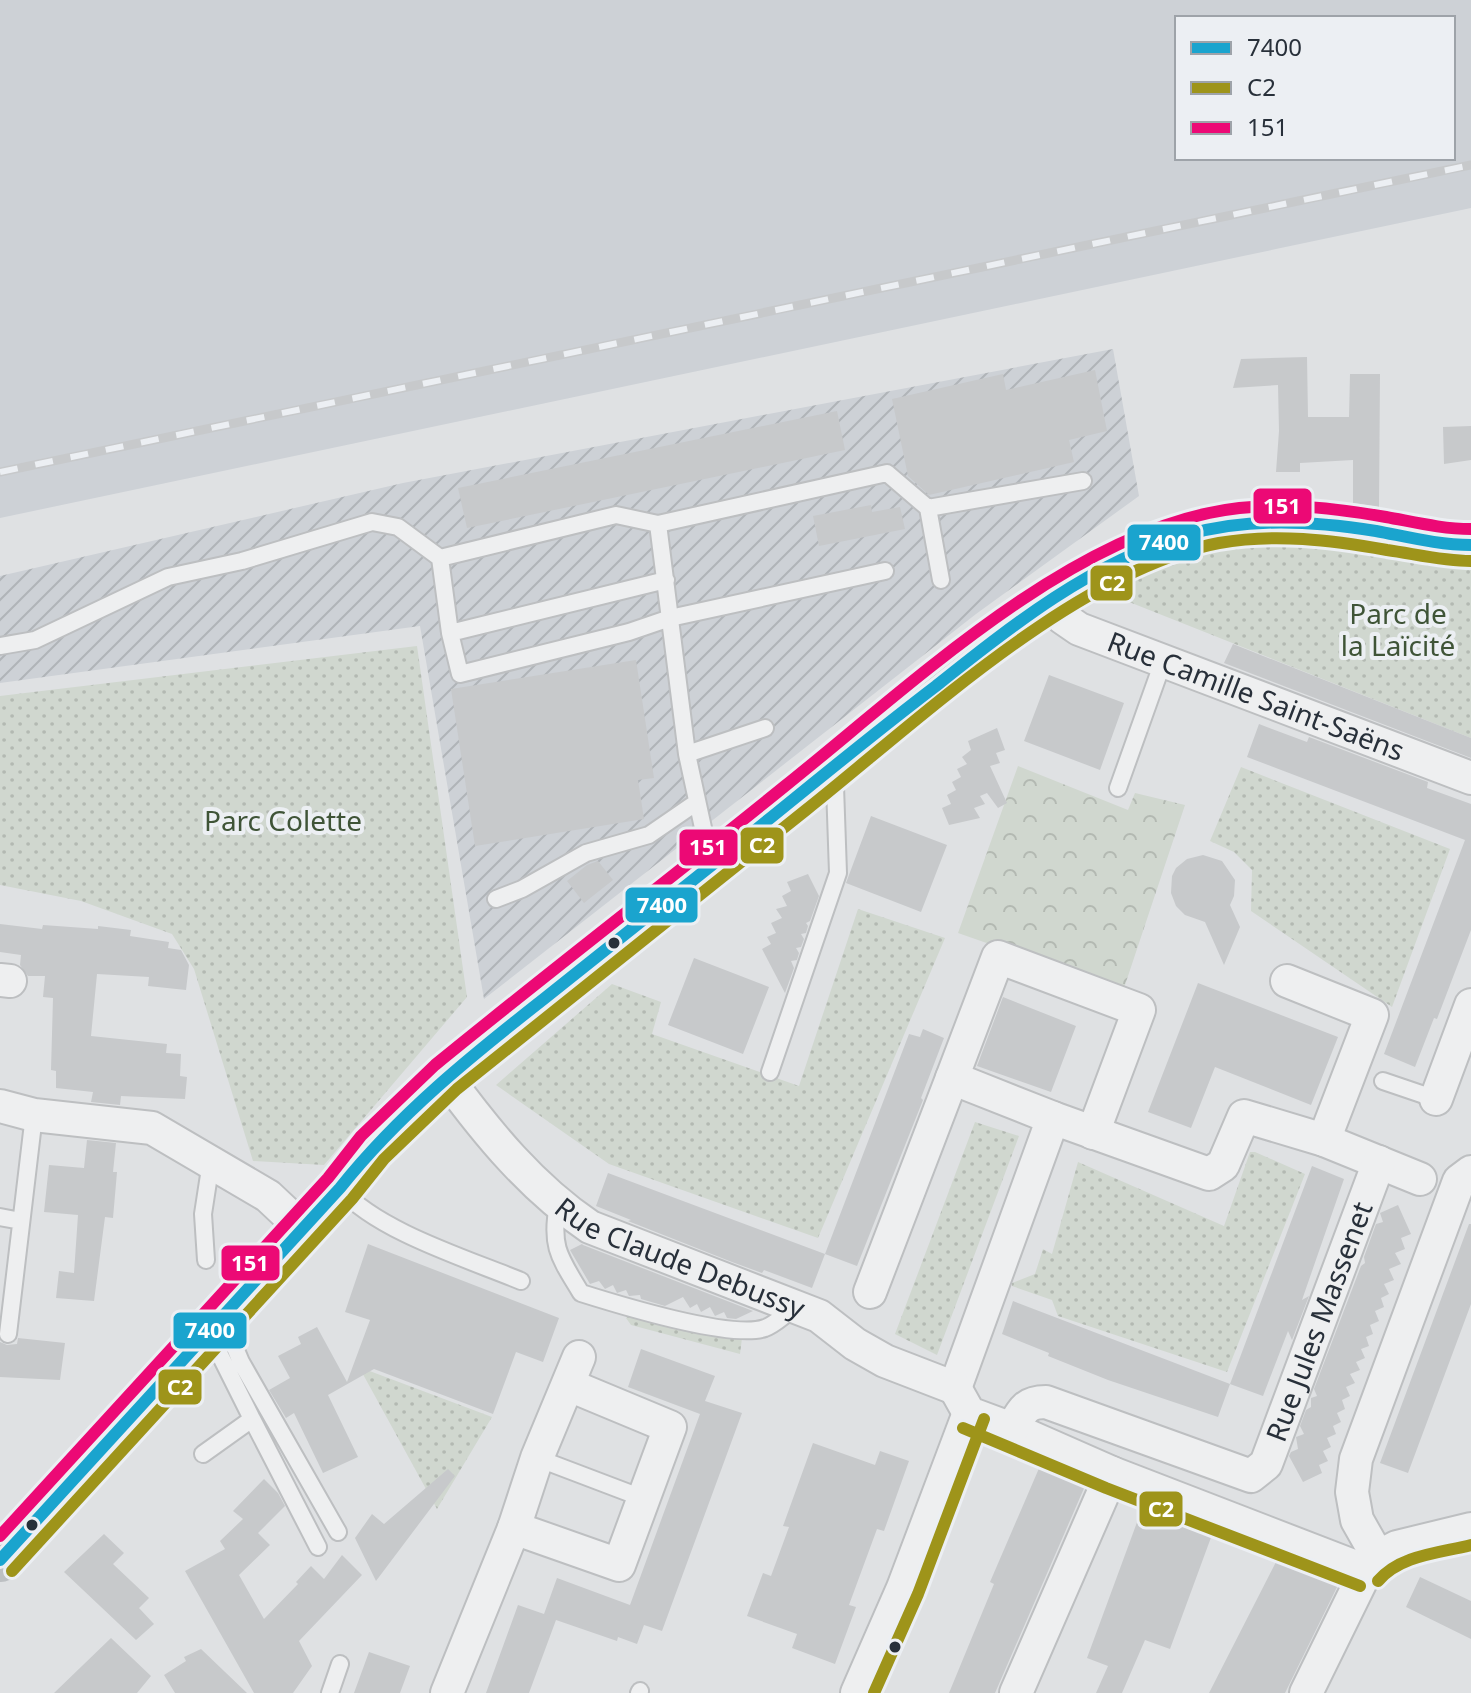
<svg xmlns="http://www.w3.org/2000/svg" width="1471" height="1693" font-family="'Noto Sans',sans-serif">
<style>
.built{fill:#cdd1d6;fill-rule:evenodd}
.industrial{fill:url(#industrial-furrows)}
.green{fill:url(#green-dots)}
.forest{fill:url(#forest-crowns)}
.building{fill:#c7c9cb}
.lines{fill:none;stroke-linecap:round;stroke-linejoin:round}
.lane-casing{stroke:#bdbfc1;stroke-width:20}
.street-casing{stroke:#bdbfc1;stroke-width:36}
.lane{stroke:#eeeff0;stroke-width:16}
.street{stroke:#eeeff0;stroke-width:32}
.secondary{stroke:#bdc0c3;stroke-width:44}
.rail-casing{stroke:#c7c9cb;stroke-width:9}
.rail{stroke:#eceff3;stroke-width:6;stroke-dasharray:18;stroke-linecap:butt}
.bus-1-casing{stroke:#eceff3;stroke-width:18}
.bus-2-casing{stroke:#eceff3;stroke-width:18}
.bus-3-casing{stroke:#eceff3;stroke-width:18}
.bus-1{stroke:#1aa4ce;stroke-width:12}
.bus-2{stroke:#9e941a;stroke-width:12}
.bus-3{stroke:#ec0975;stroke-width:12}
.bus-dot{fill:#28303a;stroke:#eceff3;stroke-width:3}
.labels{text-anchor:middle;stroke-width:8;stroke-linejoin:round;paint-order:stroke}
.park-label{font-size:28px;fill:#3f5437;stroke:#eceff3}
.street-label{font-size:28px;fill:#28303a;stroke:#eceff3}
.line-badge{stroke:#eceff3;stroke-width:3}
.badge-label{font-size:22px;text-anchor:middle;font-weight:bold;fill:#fff}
</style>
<defs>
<pattern id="industrial-furrows" width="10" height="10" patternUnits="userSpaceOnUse" patternTransform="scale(2)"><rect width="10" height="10" fill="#cdd1d6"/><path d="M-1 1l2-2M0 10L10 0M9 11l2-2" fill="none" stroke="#b0b4b8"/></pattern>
<pattern id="green-dots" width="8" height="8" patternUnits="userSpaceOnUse" patternTransform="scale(2)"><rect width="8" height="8" fill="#d0d7cf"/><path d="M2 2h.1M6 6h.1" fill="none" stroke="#b3b9b2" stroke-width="1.8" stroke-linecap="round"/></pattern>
<pattern id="forest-crowns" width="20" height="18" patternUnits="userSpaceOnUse" patternTransform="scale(2)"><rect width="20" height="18" fill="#d0d7cf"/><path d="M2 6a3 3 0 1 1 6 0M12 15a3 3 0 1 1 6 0" fill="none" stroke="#b3b9b2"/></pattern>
</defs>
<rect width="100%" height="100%" fill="#dfe1e3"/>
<!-- built -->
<path class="built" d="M0,0H1471V208L0,518ZM1177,18H1453V158H1177Z"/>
<!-- industrial -->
<path class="industrial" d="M1113,349L1139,496L976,614L484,999L420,626L0,683V576L403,483Z"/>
<!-- green -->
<path class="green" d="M1309,542L1471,568V738L1104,592L1175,560L1243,546Z
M417,646L467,997L324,1165L253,1161L194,969L172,934L81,901L0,885V696Z
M1241,767L1450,849L1392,1007L1251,911L1252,870L1234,852L1210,841Z
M858,909L945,938L818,1238L609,1164L496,1085L612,984L661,1002L652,1034L799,1086Z
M975,1122L1019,1136L937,1355L895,1334Z
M1250,1152H1255L1305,1174L1227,1372L1058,1316L1052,1300L1012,1286V1283L1035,1274L1043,1249L1052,1254L1078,1162L1224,1226Z
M630,1315L742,1338L740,1354L631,1325L626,1318Z
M359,1367L492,1417L437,1509Z"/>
<!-- forest -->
<path class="forest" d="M1018,766L1128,810L1135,793L1185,805L1123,991L958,933Z"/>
<!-- building -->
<path class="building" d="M1307,357L1308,417H1349L1350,374H1380L1379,507L1353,503V460L1300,463V472H1276L1279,431L1278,385L1233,388L1241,359Z
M1095,370L1107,431L1069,440L1074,462L929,495L908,476L892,399L1003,374L1006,390Z
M837,411L845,450L467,528L458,488Z
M1471,426V460L1444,464L1443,427Z
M871,505L872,512L900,507L905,529L819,546L813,516Z
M1233,644L1471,738V758L1224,663Z
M636,660L654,778L638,780L644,819L475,846L451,689Z
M1049,675L1124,703L1100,770L1024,741Z
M1259,724L1307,742L1309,737L1428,782L1427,788L1471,804V930L1437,1019L1434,1018L1415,1067L1384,1054L1465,840L1247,757Z
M997,728L1005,750L996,753L1000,763L990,766L1007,803L998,808L987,793L980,796L985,804L974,808L980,818L949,825L942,808L951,804L947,795L956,790L952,782L961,777L957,769L967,764L962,757L971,750L968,741Z
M871,816L947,845L921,912L846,883Z
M1203,855L1222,861L1235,880L1234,896L1230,905L1240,927L1224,965L1205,922L1185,915L1176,906L1171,893L1172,876L1176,868L1187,859Z
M598,861L613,880L584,903L567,881L587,865Z
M808,874L819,896L810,921L806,923L808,926L806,933L801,934L804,939L801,947L796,948L799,953L797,960L791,961L794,968L785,993L762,949L771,944L767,937L776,933L771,923L782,918L776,909L787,906L782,896L791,891L787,882Z
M0,924L42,929L43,925L98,929V926L131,930L130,936L169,942L168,948L181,950L189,965L186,990L148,986L149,977L97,974L91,1036L167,1044L166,1053L181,1054L180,1076L187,1077L185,1099L121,1096L120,1105L91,1102L93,1092L56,1088V1071L51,1070L53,998L43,997L45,976H28L20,965L21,955L0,952Z
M694,958L769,987L743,1054L668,1025Z
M1198,983L1338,1037L1311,1105L1215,1067L1191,1128L1148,1112Z
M1003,997L1076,1026L1051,1092L977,1066Z
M923,1029L944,1038L921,1098L923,1100L857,1266L825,1254L909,1034L920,1037Z
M87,1140L116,1143L113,1172H117L113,1218L105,1217L94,1301L56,1298L59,1271L74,1273L78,1215L44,1212L49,1165L84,1168Z
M1312,1166L1344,1179L1302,1300L1309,1296L1292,1340L1288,1331L1263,1396L1230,1384Z
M608,1173L825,1254L812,1288L764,1270L762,1273L732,1262L628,1221L631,1220L596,1206Z
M1398,1205L1411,1234L1401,1238L1405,1249L1395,1253L1401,1264L1389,1269L1394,1280L1384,1284L1389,1294L1381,1298L1384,1307L1375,1311L1379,1321L1370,1325L1373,1334L1366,1337L1369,1346L1361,1349L1365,1358L1356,1362L1360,1370L1350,1374L1355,1383L1346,1387L1350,1396L1342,1400L1345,1409L1337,1413L1341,1422L1333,1426L1336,1434L1327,1438L1331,1447L1323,1451L1328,1461L1319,1465L1322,1473L1303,1482L1289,1456L1291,1452L1298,1449L1296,1437L1304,1434L1300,1426L1306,1410L1311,1407V1398L1317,1396L1314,1389L1361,1266L1365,1263L1364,1257L1376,1224L1383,1222L1380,1213Z
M1469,1224H1471V1304L1408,1473L1380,1463Z
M368,1244L559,1318L543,1362L516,1352L493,1414L374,1369L328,1395L358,1457L323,1473L294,1413L286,1418L269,1390L290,1378L278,1356L301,1344L298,1337L317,1327L347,1382L370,1320L345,1312Z
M582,1244L583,1245L753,1311L736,1319L727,1318L724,1312L715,1316L710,1307L701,1312L697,1304L690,1308L683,1297L665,1306L641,1299L640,1295L629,1296L626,1290L617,1293L613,1285L605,1289L599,1281L590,1284L570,1250Z
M1013,1301L1230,1384L1218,1417L1108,1380L1048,1356L1049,1353L1002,1334Z
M18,1338L65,1343L60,1380L0,1377V1342L7,1345L17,1344Z
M641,1349L715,1376L705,1401L742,1413L662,1631L644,1625L637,1644L618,1637L617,1641L556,1620L529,1693H486L518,1605L544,1614L557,1578L630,1605L700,1414L628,1387Z
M813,1443L875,1465L880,1451L909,1461L884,1531L877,1529L849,1605L856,1607L835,1664L792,1648L797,1634L747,1616L763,1573L771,1576L789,1527L783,1526Z
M1040,1466L1085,1486L995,1693H949L994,1584L990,1582Z
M448,1469L455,1476L376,1581L355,1538L372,1514L384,1524Z
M264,1479L278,1493L285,1506L258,1533L270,1545L239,1575L264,1619L298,1584L296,1582L311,1566L324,1579L342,1555L362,1575L299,1641L312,1666L293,1693H254L185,1571L225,1549L220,1541L243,1519L233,1511Z
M1143,1506L1213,1532L1170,1649L1145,1640L1122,1693H1096L1108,1666L1087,1658Z
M104,1534L124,1553L113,1564L149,1598L139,1608L154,1624L136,1640L64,1572Z
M1278,1558L1340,1581L1285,1693H1209Z
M1420,1577L1471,1601V1639L1406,1607Z
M111,1638L151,1676L137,1693H54Z
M201,1649L247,1693H175L164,1675L186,1661L184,1657Z
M369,1652L410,1666L400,1693H354Z"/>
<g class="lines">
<!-- lane casing -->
<g class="lane-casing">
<path id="lane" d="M928,508L941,580
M666,580L450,633L460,674L629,632L670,618L885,571
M450,633L440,558L616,515L658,524
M0,646L35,640L168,577L242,561L372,522L398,527L440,558
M687,754L765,728
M1118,788L1164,659
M710,860L687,754L658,524L887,473L928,508L1083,481
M496,899L522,889L586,853L649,835L697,802
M770,1072L838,873L835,786L830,777
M1383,1081L1436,1099
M341,1189C377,1231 468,1259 521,1281
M558,1205C550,1247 560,1258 581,1293C616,1304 732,1340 765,1328C775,1325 786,1313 796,1307
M0,1217L21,1221
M206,1260L203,1214L211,1162
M223,1319L241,1362L338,1532
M8,1334L34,1115
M252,1419L318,1547
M203,1454L252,1419L209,1333
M537,1458L645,1499
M330,1693L340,1664
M639,1693L640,1691"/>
</g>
<!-- street casing -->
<g class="street-casing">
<g id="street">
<path id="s1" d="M1050,601L1063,618L1079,629L1471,778"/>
<path d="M0,980L10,981"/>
<path d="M1287,981L1372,1015L1324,1140"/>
<path id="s2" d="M446,1077C487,1133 532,1188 590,1227L819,1316L855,1344L885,1361L955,1388"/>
<path d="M1436,1099L1471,1005"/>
<path d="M0,1106L34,1115L152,1128L268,1196L302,1228"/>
<path d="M1053,1118L952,1078L998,957L1139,1010L1093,1133"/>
<path d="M870,1292L952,1078"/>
<path d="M955,1388L1053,1118L1209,1174L1223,1165L1244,1116L1324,1140L1420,1179"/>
<path d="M955,1388L969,1413L1012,1429L1112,1473L1366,1571"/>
<path id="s3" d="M1012,1429C1022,1411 1025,1402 1046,1402L1251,1476L1266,1464L1379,1162"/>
<path d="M514,1528L619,1565L670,1427L569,1385"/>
<path d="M1378,1557L1357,1520L1352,1492L1356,1459L1459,1181L1471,1172"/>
<path d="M447,1693L514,1528L537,1458L579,1357"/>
<path d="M857,1693L903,1588L969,1413"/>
<path d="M1016,1693L1112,1473"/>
<path d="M1306,1693L1366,1571L1378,1557L1397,1547L1471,1529"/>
</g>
</g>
<!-- lane -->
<use href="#lane" class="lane"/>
<!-- street -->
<use href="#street" class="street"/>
<!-- secondary -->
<path class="secondary" d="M0,1560L340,1188L372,1148L446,1077C563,983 680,891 796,798C866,742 933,685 1005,633C1070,587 1135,544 1214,528C1294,511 1375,532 1454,545H1471"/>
<!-- rail casing -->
<g class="rail-casing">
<path id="rail" d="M0,472L1471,165"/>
</g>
<!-- rail -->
<use href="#rail" class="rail"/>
<!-- bus-1 casing -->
<g class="bus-1-casing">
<path id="bus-1" d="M0,1560L340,1188C399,1114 471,1056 545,998C606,949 667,901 727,853C797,797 865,740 936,686C1011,626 1093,561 1186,535C1249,517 1313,521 1376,531C1408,537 1439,545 1471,545"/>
</g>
<!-- bus-2 casing -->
<g class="bus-2-casing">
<path id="bus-2" d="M963,1428L1106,1488L1360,1586
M12,1571L352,1199L384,1159L457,1089C573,996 690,903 806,810C918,721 1077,570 1219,543C1275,533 1331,540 1387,550C1415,554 1443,561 1471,561
M1378,1581C1400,1555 1439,1553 1471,1545
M874,1693L918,1594L984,1419"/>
</g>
<!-- bus-3 casing -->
<g class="bus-3-casing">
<path id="bus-3" d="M0,1536L328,1178L361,1136L435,1065C550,971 669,880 785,786C905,690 1057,545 1209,513C1268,500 1328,507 1386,517C1414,522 1442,529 1471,529"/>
</g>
<!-- bus-1 -->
<use href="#bus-1" class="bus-1"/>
<!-- bus-2 -->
<use href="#bus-2" class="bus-2"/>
<!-- bus-3 -->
<use href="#bus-3" class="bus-3"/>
</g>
<!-- markers -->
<g class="bus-dot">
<circle cx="614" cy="943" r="7"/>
<circle cx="32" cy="1525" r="7"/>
<circle cx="895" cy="1647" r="7"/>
</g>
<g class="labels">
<!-- park labels -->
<g class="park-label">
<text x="1398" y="624">Parc de<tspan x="1398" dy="32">la Laïcité</tspan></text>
<text x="283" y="831">Parc Colette</text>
</g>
<!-- street labels -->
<g class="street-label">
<text dy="10" stroke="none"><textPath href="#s1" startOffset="230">Rue Camille Saint-Saëns</textPath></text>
<text dy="10" stroke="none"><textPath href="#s2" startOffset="304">Rue Claude Debussy</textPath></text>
<text dy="10" stroke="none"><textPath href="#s3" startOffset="436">Rue Jules Massenet</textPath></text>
</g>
</g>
<g class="line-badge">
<rect x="1252" y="487" width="61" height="38" rx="8" fill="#ec0975"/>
<rect x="1126" y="523" width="76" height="39" rx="8" fill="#1aa4ce"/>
<rect x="1089" y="564" width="45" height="38" rx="8" fill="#9e941a"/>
<rect x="739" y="826" width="46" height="39" rx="8" fill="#9e941a"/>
<rect x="678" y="828" width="61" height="39" rx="8" fill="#ec0975"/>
<rect x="624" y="886" width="75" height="38" rx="8" fill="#1aa4ce"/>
<rect x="220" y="1244" width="61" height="38" rx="8" fill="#ec0975"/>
<rect x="172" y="1311" width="76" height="39" rx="8" fill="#1aa4ce"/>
<rect x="157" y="1368" width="46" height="38" rx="8" fill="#9e941a"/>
<rect x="1138" y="1490" width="46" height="38" rx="8" fill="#9e941a"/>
</g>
<g class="badge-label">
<text x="1282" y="514">151</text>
<text x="1164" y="550">7400</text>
<text x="1112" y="591">C2</text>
<text x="762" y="853">C2</text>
<text x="708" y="855">151</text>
<text x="662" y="913">7400</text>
<text x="250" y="1271">151</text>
<text x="210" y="1338">7400</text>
<text x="180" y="1395">C2</text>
<text x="1161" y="1517">C2</text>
</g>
<!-- legend -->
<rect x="1175" y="16" width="280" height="144" fill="#eceff3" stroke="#9ea3a9" stroke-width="2"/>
<rect x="1191" y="42" width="40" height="12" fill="#1aa4ce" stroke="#9ea3a9" stroke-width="2"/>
<text x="1247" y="56" font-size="24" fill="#28303a">7400</text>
<rect x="1191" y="82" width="40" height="12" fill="#9e941a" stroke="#9ea3a9" stroke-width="2"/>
<text x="1247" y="96" font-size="24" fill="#28303a">C2</text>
<rect x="1191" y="122" width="40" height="12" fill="#ec0975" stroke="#9ea3a9" stroke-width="2"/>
<text x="1247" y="136" font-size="24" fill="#28303a">151</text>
</svg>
